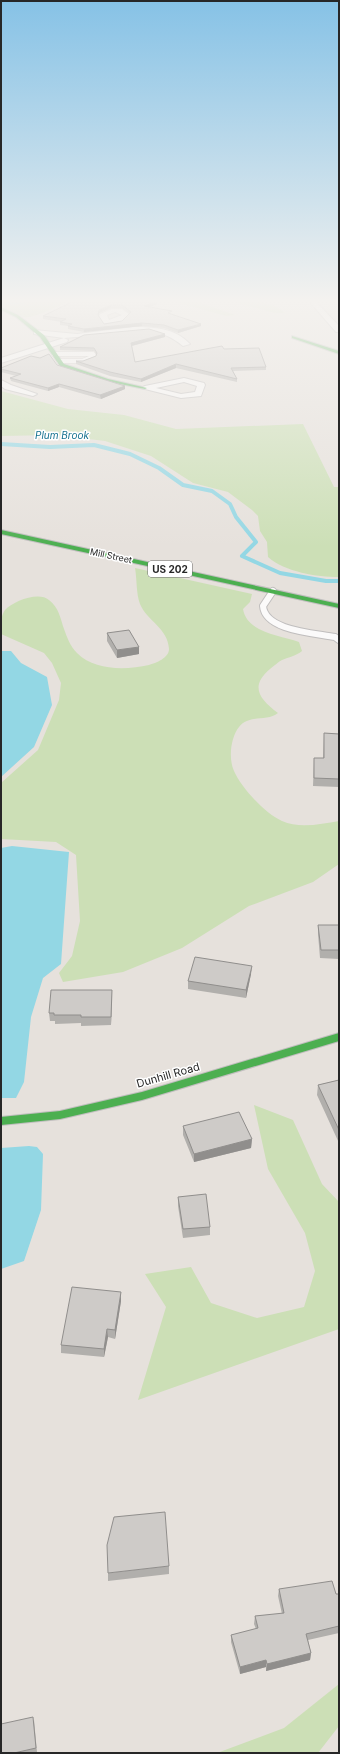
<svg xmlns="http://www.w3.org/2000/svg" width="340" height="1754" font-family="Inter,sans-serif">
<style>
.green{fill:#ccdfb6}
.water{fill:#93d7e4}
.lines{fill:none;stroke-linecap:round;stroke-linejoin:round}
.stream-far1{stroke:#93d7e4;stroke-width:3}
.stream{stroke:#93d7e4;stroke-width:4}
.lane-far1-casing{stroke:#c0bebe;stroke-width:5}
.lane-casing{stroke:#c0bebe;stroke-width:8}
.street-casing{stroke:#c0bebe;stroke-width:2}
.fast-casing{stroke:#c0bebe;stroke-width:2}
.lane-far1{stroke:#fbfafa;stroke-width:4}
.lane{stroke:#fbfafa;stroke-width:6}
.street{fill:#fbfafa;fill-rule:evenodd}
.fast{fill:#4caf50;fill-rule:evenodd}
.wall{fill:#b1afac;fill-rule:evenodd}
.shaded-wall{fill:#908e8c}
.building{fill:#cecbc8;stroke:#908e8c;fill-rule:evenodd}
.labels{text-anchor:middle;stroke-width:3;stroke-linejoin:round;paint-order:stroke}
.far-street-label{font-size:9px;fill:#272727;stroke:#fff}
.far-water-label{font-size:10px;font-style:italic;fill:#13708f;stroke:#fff}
.shield{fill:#fff;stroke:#686868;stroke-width:1}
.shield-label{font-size:10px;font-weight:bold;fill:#272727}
.street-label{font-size:11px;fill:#272727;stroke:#fff}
</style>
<rect width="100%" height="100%" fill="#e6e1dc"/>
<!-- green -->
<path class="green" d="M1,302H67C57,306 34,319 24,317C18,315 8,308 1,305Z
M176,302H198L235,315L226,316Z
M234,302C254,302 270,300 285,313H275Z
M1,391L68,409L124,415L176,429L303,424L334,487H339V577C317,577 285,572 268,557L267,542L260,531L258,516L252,510L228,492L193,483L151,456L105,441L56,435L1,436Z
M135,568L252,594L250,602L243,609C247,633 280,635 299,642L302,651C296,656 289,657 282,660C278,662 274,666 270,669C249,687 260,699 278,713C267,722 249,714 239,727C231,737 228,758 234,771C241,787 265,814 282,821C299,829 321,824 339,821V864L313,882L249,906L182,948L123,972L63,982L59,973L72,956L80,921L76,855L56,842L1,839V783L38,750L59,700L61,683L52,663L44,653L1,634C1,626 0,617 5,610C13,601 39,591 49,600C59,608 60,617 64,629C67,637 70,646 77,653C95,671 126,670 149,665C156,663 169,658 169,649C168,628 147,621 140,604C136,594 137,579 135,568Z
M254,1105L293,1120L322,1184L339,1202V1329L138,1400L166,1307L145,1274L191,1267L211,1303L257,1318L304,1307L315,1271L305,1233L268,1169Z
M339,1684V1726L318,1753H217L284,1728Z"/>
<!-- water -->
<path class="water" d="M1,651H11L21,663L47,677L52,705L34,747L1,777Z
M12,846L69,852L61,964L43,978L31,1017L24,1082L16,1098H1V848Z
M29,1146L37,1147L43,1154L41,1210L24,1261L1,1269V1148Z"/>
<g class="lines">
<!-- stream-far1 -->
<path class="stream-far1" d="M1,303L23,302"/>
<!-- stream -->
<path class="stream" d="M1,444L50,447L94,445L130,454L159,468L183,485L212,491L230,504L236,517L256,542L242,556L280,573L326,581H339"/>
<!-- lane-far1 casing -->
<g class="lane-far1-casing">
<path id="lane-far1" d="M54,354H93L94,356L82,361H59"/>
</g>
<!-- lane casing -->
<g class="lane-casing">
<path id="lane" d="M273,591L263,606C265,631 315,633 335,637L339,640"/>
</g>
<!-- street casing -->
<g class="street-casing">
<path id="street" d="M310,302H316L339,326V332H336Z
M112,309H122L130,315L122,322L104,325L99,317L100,314ZM115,312L122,315L109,320L107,315Z
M134,327C154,327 175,328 190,344L183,346C172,337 163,333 149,331L64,338L68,340L67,342L1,363V358L64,338L34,334V330L77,334Z
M184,378L204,383L205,385L201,396L181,398L141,388L145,386ZM184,382L197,386L195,392L181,394L156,388Z
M1,380L11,385L37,394L33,396L5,389L1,386Z"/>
</g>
<!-- fast casing -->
<g class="fast-casing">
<path id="fast" d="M1,307L18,315L44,335L64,364L108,379L147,388L145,389L105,381L60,366L40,337L16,317L1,310Z
M292,336L339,351V354L292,338Z
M1,530L339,604V608L1,534Z
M339,1033V1041L142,1100L60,1119L1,1125V1117L60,1111L142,1092Z"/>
</g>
<!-- lane-far1 -->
<use href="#lane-far1" class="lane-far1"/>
<!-- lane -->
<use href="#lane" class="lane"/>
<!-- street -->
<use href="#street" class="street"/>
<!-- fast -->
<use href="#fast" class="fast"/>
</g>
<!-- wall -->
<path class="wall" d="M72,302L157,304L150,307L201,324V326L178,333L164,328L142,326L84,332L68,329V326L60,325V322H62L43,319V316ZM111,308H122L130,314L122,321L104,324L98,316L99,313Z
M165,337L132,346L135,362L224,349L266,367V370L233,371L237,379V382L176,368L141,382L110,376L76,364V361H83L96,356V354L94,351L60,350V347Z
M57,365L125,386V389L101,399L59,387L48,391L11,381L10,378L16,376L1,372V368Z
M107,633L139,647V654L117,658L107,641Z
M324,733L339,734V787L313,786L314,758H323Z
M318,925H339V959L320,958L318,934Z
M251,974L246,998L188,989V981Z
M112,990L111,1025L81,1026V1023L55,1024V1021H50L49,1013Z
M339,1080V1143L317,1095L318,1085Z
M183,1126L252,1139L251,1148L194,1162L183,1135Z
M178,1197L210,1227V1235L183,1238L178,1206Z
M121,1292V1301L115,1339L108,1337L104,1357L61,1353V1345Z
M169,1566V1574L108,1581V1573Z
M279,1589L336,1594H339V1633L308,1640L311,1653L310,1660L266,1671V1667L240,1674L231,1642V1635L256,1629L254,1624L255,1616L282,1614L278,1596Z
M34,1720L37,1752L31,1753H1Z"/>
<!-- shaded-wall -->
<path class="shaded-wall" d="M157,302V304L144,309V306Z
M111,305V308L99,313L98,318V315L99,310Z
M142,323V326L84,332V329Z
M201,324V326L178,333V330Z
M165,334V337L131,346V343Z
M176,364V368L141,382V379Z
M59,384V387L48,391V388Z
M125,386V389L101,399L100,395Z
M139,647V654L117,658V650Z
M252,966L251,974L246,998V990Z
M112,990V998L111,1025V1017Z
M252,1139L251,1148L194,1162V1154Z
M121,1292V1301L115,1339V1330Z
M107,1329L108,1337L104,1357V1349Z
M311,1653L310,1660L266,1671L267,1664Z
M266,1660V1667L240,1674V1667Z"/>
<!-- building -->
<path class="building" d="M72,302H157L144,306L172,311L168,313L201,324L178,330L164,325L142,323L84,329L68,326L72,324L60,322L66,319L43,316ZM111,305H122L131,312L122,321L104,324L98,315L99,310Z
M149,329L165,334L131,343L135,362L222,346L224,349L259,348L266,367L231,368L237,379L176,364L141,379L110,372L76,361H83L96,356L97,353L94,348L60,347L84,335Z
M49,354L57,365L125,386L100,395L59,384L48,388L10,378L21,374L1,369V368L31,356L40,358Z
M129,630L139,647L117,650L107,633Z
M324,733L339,734V779L314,778V758H324Z
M318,925H339V950H321Z
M195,957L252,966L246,990L188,981Z
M51,990H112L111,1017H81V1015H54V1013H49Z
M339,1080V1130L318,1085Z
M239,1112L252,1139L194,1154L183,1126Z
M206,1194L210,1227L183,1229L178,1197Z
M72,1287L121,1292L115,1330L107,1329L104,1349L61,1345Z
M165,1512L169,1566L108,1573L107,1545L114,1517Z
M332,1581L336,1594H339V1626L306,1634L311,1653L267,1664L266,1660L240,1667L231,1635L258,1628L255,1616L284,1613L279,1589Z
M33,1717L36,1748L14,1753H1V1724Z"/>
<!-- sky -->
<linearGradient id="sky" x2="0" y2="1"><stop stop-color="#86c2e6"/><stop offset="0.55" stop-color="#f4f2ef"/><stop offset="1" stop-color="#f4f2ef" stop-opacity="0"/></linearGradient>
<rect width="340" height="547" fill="url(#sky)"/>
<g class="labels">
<!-- far-street labels -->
<g class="far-street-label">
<text transform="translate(111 556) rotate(12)" y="3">Mill Street</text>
</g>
<!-- far-water labels -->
<g class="far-water-label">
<text x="62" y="439">Plum Brook</text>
</g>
<!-- shield labels -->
<rect class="shield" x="148" y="561" width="44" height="16" rx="3"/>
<g class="shield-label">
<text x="170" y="573">US 202</text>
</g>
<!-- street labels -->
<g class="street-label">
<text transform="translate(168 1075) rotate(-16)" y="4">Dunhill Road</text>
</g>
</g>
<!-- border -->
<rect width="340" height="1754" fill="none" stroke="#272727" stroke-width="4"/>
</svg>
